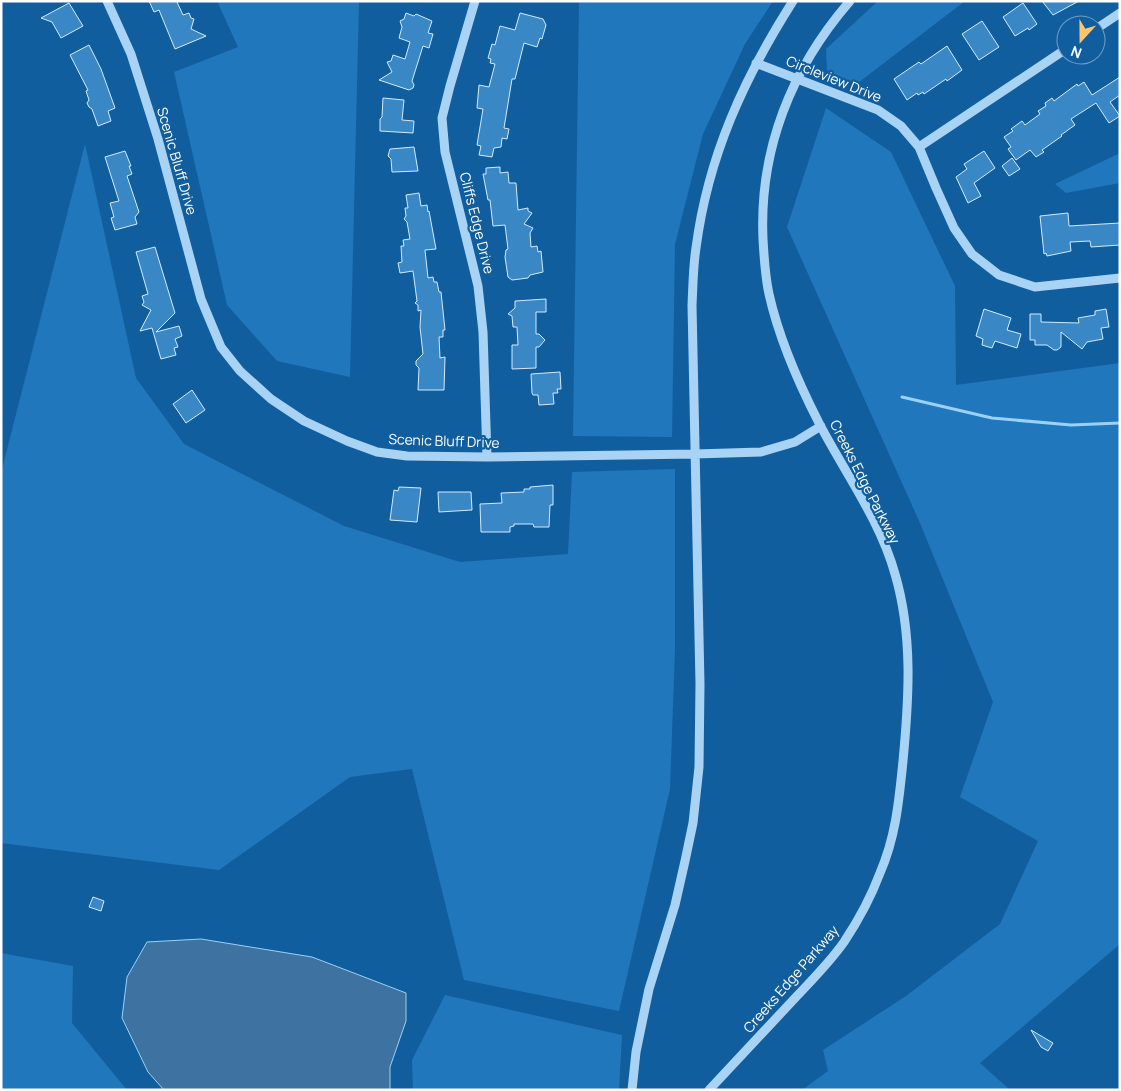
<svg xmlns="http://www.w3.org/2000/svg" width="1121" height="1091" font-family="Manrope,sans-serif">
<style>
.green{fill:#2077bc}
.water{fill:#3e73a1;stroke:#9bd0f8}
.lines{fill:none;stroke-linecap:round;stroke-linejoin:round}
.stream{stroke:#9bd0f8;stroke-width:3}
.building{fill:#3a87c6;stroke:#d2eafe}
.minor{stroke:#a9d3f5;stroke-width:9}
.labels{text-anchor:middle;stroke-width:4.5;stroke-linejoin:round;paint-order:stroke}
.street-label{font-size:14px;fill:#fff;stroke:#115e9f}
</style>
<rect width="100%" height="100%" fill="#115e9f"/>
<!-- green -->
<path class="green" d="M217,1H359L350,377L277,361L227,305L174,72L238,47Z
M579,1H773L745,44L703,134L675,244L672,437L573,436Z
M878,1H965L854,86L827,70L826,49Z
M826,108L891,152L955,286L956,385L1120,363V944L980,1063L1010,1090H802L828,1071L823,1050L906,996L1000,924L1038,841L960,797L993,702L920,523L787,227Z
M85,144L136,378L184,444L344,526L460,562L568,554L572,472L675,469V649L670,789L619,1011L464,980L412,769L350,777L219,870L1,843V473Z
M1120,153V183L1066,193L1055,184Z
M1,953L73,966L72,1023L127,1090H1Z
M445,995L622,1035L619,1090H413L412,1060Z"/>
<!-- water -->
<path class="water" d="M201,939L312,957L406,993V1021L390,1067V1090H164L148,1072L122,1018L127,977L147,942Z"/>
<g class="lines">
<!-- stream -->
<path class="stream" d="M902,397L992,418L1071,425L1120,423"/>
</g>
<!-- building -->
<path class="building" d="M149,1H179L177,2L183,15L189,13L191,18L194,19L191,29L206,36L175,49L159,10L154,12Z
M1042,1H1079L1053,15Z
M69,3L83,26L61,38L52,22L41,18Z
M1023,3L1037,24L1029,30L1028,28L1015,36L1003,17Z
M406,13L414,16L416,14L432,21L428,33L433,34L429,48L423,46L412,81L414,85L413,88L409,90L379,80L392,72L387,62L391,61L393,55L405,59L410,42L399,38L402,27L400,21L404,19Z
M520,13L543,19L546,25L542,39L540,38L537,47L524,43L515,79H512L504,128L509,129L507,139L502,138L501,147L494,148L492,157L479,155L481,146L477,145L483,109L477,108L479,85L489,87L495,64L490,63L491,59L488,58L492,44L495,45L500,26L515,30Z
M982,21L999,47L979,60L962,34Z
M89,45L101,69L115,108L108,111L111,121L98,126L92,109L89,107L87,103L89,100L86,91L88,90L70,55Z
M947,46L962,70L947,81L946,79L924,94L923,92L918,95L917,93L907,100L894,79L919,62L921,64Z
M1120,77V95L1110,102L1120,116L1109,123L1096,103L1071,119L1075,125L1061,135L1062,136L1042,150L1044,152L1036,157L1030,150L1016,160L1008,149L1011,147L1004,137L1013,131L1011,129L1022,121L1025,125L1040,114L1038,111L1046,106L1045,103L1052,98L1054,101L1077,84L1078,86L1084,82L1092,95Z
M383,98L404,100L402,120L414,121L413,133L380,131V119L382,117Z
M414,147L418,171L392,172L391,159L388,156L390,149Z
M125,151L131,166H129L132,174L127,176L139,212L135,217L137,224L115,230L111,218L114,217L110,203L119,201L105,157Z
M984,151L995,168L974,183L981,196L968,203L956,177L967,169L964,164Z
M1012,158L1020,169L1009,176L1002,166Z
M500,167V173L508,172L509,183H516L518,210L528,208V211L532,213L524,224L533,228L530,233L531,247L537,246L538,252L541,251L543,272L530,275L528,278L512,280L508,277L505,257L506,250L508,249L505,225L493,226L490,200H488L483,174H486V168Z
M419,193L421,206L427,205L428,212L429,211L436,249L425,250L428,278L433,277L434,282H437L439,292H441L445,330H443V337H439L440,358L445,357L444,390H418L419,368L416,365V361L423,354L420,327L421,310L418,311V305L415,303L417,301L413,271L400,273L398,263L402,262L401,246H404L403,240L410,239L407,222L404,219L406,216L405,208H408L406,195Z
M1068,213L1069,226L1120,223V245L1091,247L1090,241L1070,242L1071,251L1047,256L1046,253L1044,254L1040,216Z
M155,247L175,313L156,332L179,326L182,336L175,339L178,347L174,348L176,355L161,359L152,328L140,331L151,310L142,305L144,302L142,296L148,294L136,252Z
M546,299V312H536V334H539L545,340L539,347H536V368L512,369V345H518L517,327H513L512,316L508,314L515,308V301Z
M984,309L1011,318L1007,330L1021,334L1017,348L995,341L992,348L982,345L983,339L976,336Z
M1106,309L1109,327L1101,328L1103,339L1087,342L1082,349L1061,332V347L1057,350H1054L1047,345H1035V340H1030V314H1041V322L1079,323L1078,318L1095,315V311Z
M560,372L561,389H557L558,393H553L554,404L539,405L538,395H533L532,393L531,374Z
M192,390L205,410L186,423L173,404Z
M553,485V505H550L549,527H534L533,524H514V526L510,527V532H481L480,504L502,503L501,493L524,492V489H530V487Z
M399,487L421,488L417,522L390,520L394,490L398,491Z
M438,492H471L472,510L439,512Z
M93,897L104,901L101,911L89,907Z
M1031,1030L1053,1043L1048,1051L1041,1047Z"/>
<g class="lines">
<!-- minor -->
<path class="minor" d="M107,1L131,54L158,139L201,299L221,347L240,371L271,399L304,421L347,441L377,452L407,456L487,457L695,454L761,452L795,442L821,426
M475,1L450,86L442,118L445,152L478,286L483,332L487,457
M1096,29L1120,13
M756,63L878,110L901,126L919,147L936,188L954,228L972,254L999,275L1035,287L1120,278
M919,147L1066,49
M632,1090L636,1052L649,989L675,905L685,861L693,823L699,767L700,684L692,305C693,286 693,267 696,248C708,156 744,78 793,1
M709,1090C738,1059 767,1028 796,997C812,980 830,962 844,942C858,921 871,897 880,873C896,836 899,800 903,761C909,698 913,635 895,574C880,520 845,473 819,423C798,382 779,339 769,294C765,276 764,257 763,239C759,150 791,69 850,1"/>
</g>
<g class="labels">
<!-- street labels -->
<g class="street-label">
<text transform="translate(834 79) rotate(22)" y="5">Circleview Drive</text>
<text transform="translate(177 161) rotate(74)" y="5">Scenic Bluff Drive</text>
<text transform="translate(477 223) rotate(76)" y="5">Cliffs Edge Drive</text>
<text transform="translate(444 441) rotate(2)" y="5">Scenic Bluff Drive</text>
<text transform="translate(865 482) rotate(63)" y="5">Creeks Edge Parkway</text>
<text transform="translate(791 979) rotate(-49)" y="5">Creeks Edge Parkway</text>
</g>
</g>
<!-- border -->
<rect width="1121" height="1091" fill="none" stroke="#ffffff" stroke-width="5"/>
<!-- north arrow -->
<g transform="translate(1081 40) rotate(201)"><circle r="24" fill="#115e9f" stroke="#709ec5"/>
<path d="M0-4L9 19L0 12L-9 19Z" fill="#ffc56d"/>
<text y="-8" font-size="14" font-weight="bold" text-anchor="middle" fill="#ffffff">N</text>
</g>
</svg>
